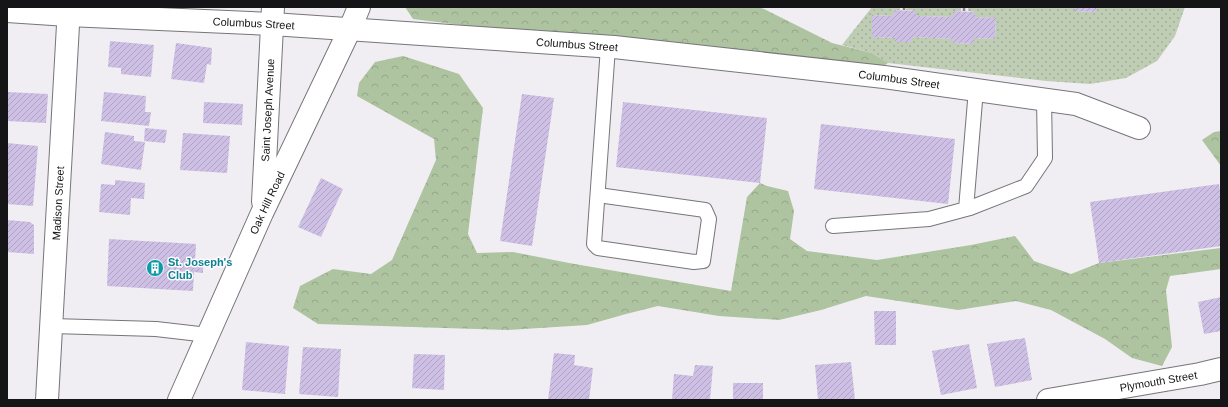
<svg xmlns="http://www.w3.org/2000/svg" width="1228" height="407" font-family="Helvetica,sans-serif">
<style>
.grass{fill:url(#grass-dots)}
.forest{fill:url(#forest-crowns)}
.building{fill:url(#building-hatch)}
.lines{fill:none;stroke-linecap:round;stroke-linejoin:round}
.lane-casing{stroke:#777579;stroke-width:16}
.street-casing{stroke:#777579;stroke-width:24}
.secondary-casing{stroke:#777579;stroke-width:24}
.path{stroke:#858487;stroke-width:2.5;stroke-dasharray:4 2;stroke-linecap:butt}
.lane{stroke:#fff;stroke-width:14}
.street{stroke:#fff;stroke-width:22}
.secondary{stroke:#fff;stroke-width:22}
.labels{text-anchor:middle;stroke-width:3;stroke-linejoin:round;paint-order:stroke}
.street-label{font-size:11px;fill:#151416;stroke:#fdfbff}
.culture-label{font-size:11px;font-weight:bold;fill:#0d838f;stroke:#fdfbff;text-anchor:start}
</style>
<defs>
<pattern id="grass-dots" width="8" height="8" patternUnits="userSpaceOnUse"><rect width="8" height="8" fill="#becdb4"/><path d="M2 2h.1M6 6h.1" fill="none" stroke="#a2af9a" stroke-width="1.8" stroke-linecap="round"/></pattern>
<pattern id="forest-crowns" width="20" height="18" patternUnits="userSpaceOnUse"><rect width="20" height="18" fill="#aec3a0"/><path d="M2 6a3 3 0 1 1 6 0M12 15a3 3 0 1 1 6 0" fill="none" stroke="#95a789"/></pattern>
<pattern id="building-hatch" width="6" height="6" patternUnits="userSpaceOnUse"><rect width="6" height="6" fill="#cebfe4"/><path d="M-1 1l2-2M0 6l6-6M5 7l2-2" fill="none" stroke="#b0a3c3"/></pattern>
</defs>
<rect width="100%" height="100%" fill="#f0eef2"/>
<!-- grass -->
<path class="grass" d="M872,7H900V10H894L893,16L873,15L872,37L895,38V42H912V37L953,39V43L973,44L974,38L995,39L996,18L975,17V12L968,11V7H1075V11L1095,12L1096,7H1185L1175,36L1157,61L1126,78L1090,84L1046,81L888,63L872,53L842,45Z
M907,7H961V11H953V17L916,16V11L906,10Z"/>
<!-- forest -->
<path class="forest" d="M405,7H758L764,9L832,43L872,53L888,63L879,69L485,28L413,19Z
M403,56L459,74L483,108L468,234L477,253L513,252L569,263L731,291L747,197L760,183L767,186L788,191L794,211L790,239L807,251L877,260L971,245L1015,236L1034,261L1071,274L1099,263L1221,248V269L1170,276L1166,290L1172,347L1162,366L1132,358L1105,339L1051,310L1016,301L958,310L866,296L821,310L779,320L719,316L658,306L626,314L587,325L508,330L318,324L293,308L300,286L333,269L371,274L392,260L436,160L434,139L357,96L359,83L375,62Z
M1221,131V166L1202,140L1214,132Z"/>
<!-- building -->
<path class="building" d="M1075,7H1096V12L1075,11Z
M894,10L916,11V16L953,17V11L975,12V17L996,18L995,39L974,38V44L952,43L953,39L912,37V42H895V38L872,37V15L893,16Z
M110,41L154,45L151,77L121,74V68L108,67Z
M176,43L212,48L211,65L207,64L204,83L171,79Z
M7,92L48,94L46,123L7,121Z
M104,92L146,96L145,112H151L149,126L101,121Z
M522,94L554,98L532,246L500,241Z
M204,102L243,104L242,125L203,123Z
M623,102L767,118L760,183L616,167Z
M821,124L955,139L948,204L814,189Z
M145,128L167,130L165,143L144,141Z
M105,132L134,136V141L145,142L141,170L101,164Z
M183,133L230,136L227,173L180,170Z
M7,143L38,146L33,206L7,204Z
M321,178L343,189L321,237L298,227Z
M115,180L145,183L144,199L131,198L130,215L99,212L101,184L115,185Z
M1219,184L1221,198V246L1099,263L1090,202Z
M7,220L30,222L34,225V254L7,252Z
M109,239L196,244L195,262L203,263V273L194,272L193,291L107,286Z
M1221,297V331L1204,334L1198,302Z
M874,311H896V345H875Z
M1025,338L1032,380L995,387L987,344Z
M246,342L289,346L285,394L242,390Z
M969,344L977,388L941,395L932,351Z
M303,347L341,349L338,397L299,394Z
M554,353L575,355L574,365L593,368L589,400H548Z
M414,354L445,355L444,390L412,388Z
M851,362L855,400H818L815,365Z
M695,365L713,366L710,400H672L674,374L693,376Z
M733,383H763V400H733Z"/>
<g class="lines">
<!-- lane casing -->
<g class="lane-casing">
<path id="lane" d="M598,195L705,210L709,219L703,261L694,262L598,248L594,244L608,47
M966,209L976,89
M833,226L929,219L970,208L1026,186L1045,158L1044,99
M52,326L156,329L208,335"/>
</g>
<!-- street casing -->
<g class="street-casing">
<g id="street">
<path id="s1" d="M7,11L68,15L272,24L614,47L884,77L1076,104L1139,128"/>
<path id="s2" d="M47,400L69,7"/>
<path id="s3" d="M1048,400L1200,374L1221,369"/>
</g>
</g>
<!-- secondary casing -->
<g class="secondary-casing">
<g id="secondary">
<path id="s4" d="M263,202L273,7"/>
<path id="s5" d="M179,400L262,213L350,29L359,7"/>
</g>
</g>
<!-- path -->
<path class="path" d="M904,7V10
M964,11V7"/>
<!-- lane -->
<use href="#lane" class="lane"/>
<!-- street -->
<use href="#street" class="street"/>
<!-- secondary -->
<use href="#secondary" class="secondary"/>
</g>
<!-- icons -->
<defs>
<g id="building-disc" transform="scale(0.9)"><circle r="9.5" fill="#0f9aa8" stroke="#fdfbff"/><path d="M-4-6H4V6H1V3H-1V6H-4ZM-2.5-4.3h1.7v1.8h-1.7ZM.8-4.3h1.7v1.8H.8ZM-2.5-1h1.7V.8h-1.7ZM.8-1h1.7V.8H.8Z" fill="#fff"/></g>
</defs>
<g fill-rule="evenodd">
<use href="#building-disc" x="155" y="268"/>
</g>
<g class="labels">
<!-- street labels -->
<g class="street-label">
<text dy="4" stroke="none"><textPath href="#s1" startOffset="247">Columbus Street</textPath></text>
<text dy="4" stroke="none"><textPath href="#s1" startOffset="571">Columbus Street</textPath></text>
<text dy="4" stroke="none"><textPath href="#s1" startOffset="895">Columbus Street</textPath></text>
<text dy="4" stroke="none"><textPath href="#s4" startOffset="92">Saint Joseph Avenue</textPath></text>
<text dy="4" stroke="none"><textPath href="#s5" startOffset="216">Oak Hill Road</textPath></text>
<text dy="4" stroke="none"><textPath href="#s2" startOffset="197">Madison Street</textPath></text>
<text dy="4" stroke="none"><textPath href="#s3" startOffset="112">Plymouth Street</textPath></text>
</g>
<!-- culture labels -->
<g class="culture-label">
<text x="168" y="266">St. Joseph's<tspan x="168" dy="13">Club</tspan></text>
</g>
</g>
<!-- border -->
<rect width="1228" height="407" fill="none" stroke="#151416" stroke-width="16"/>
</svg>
